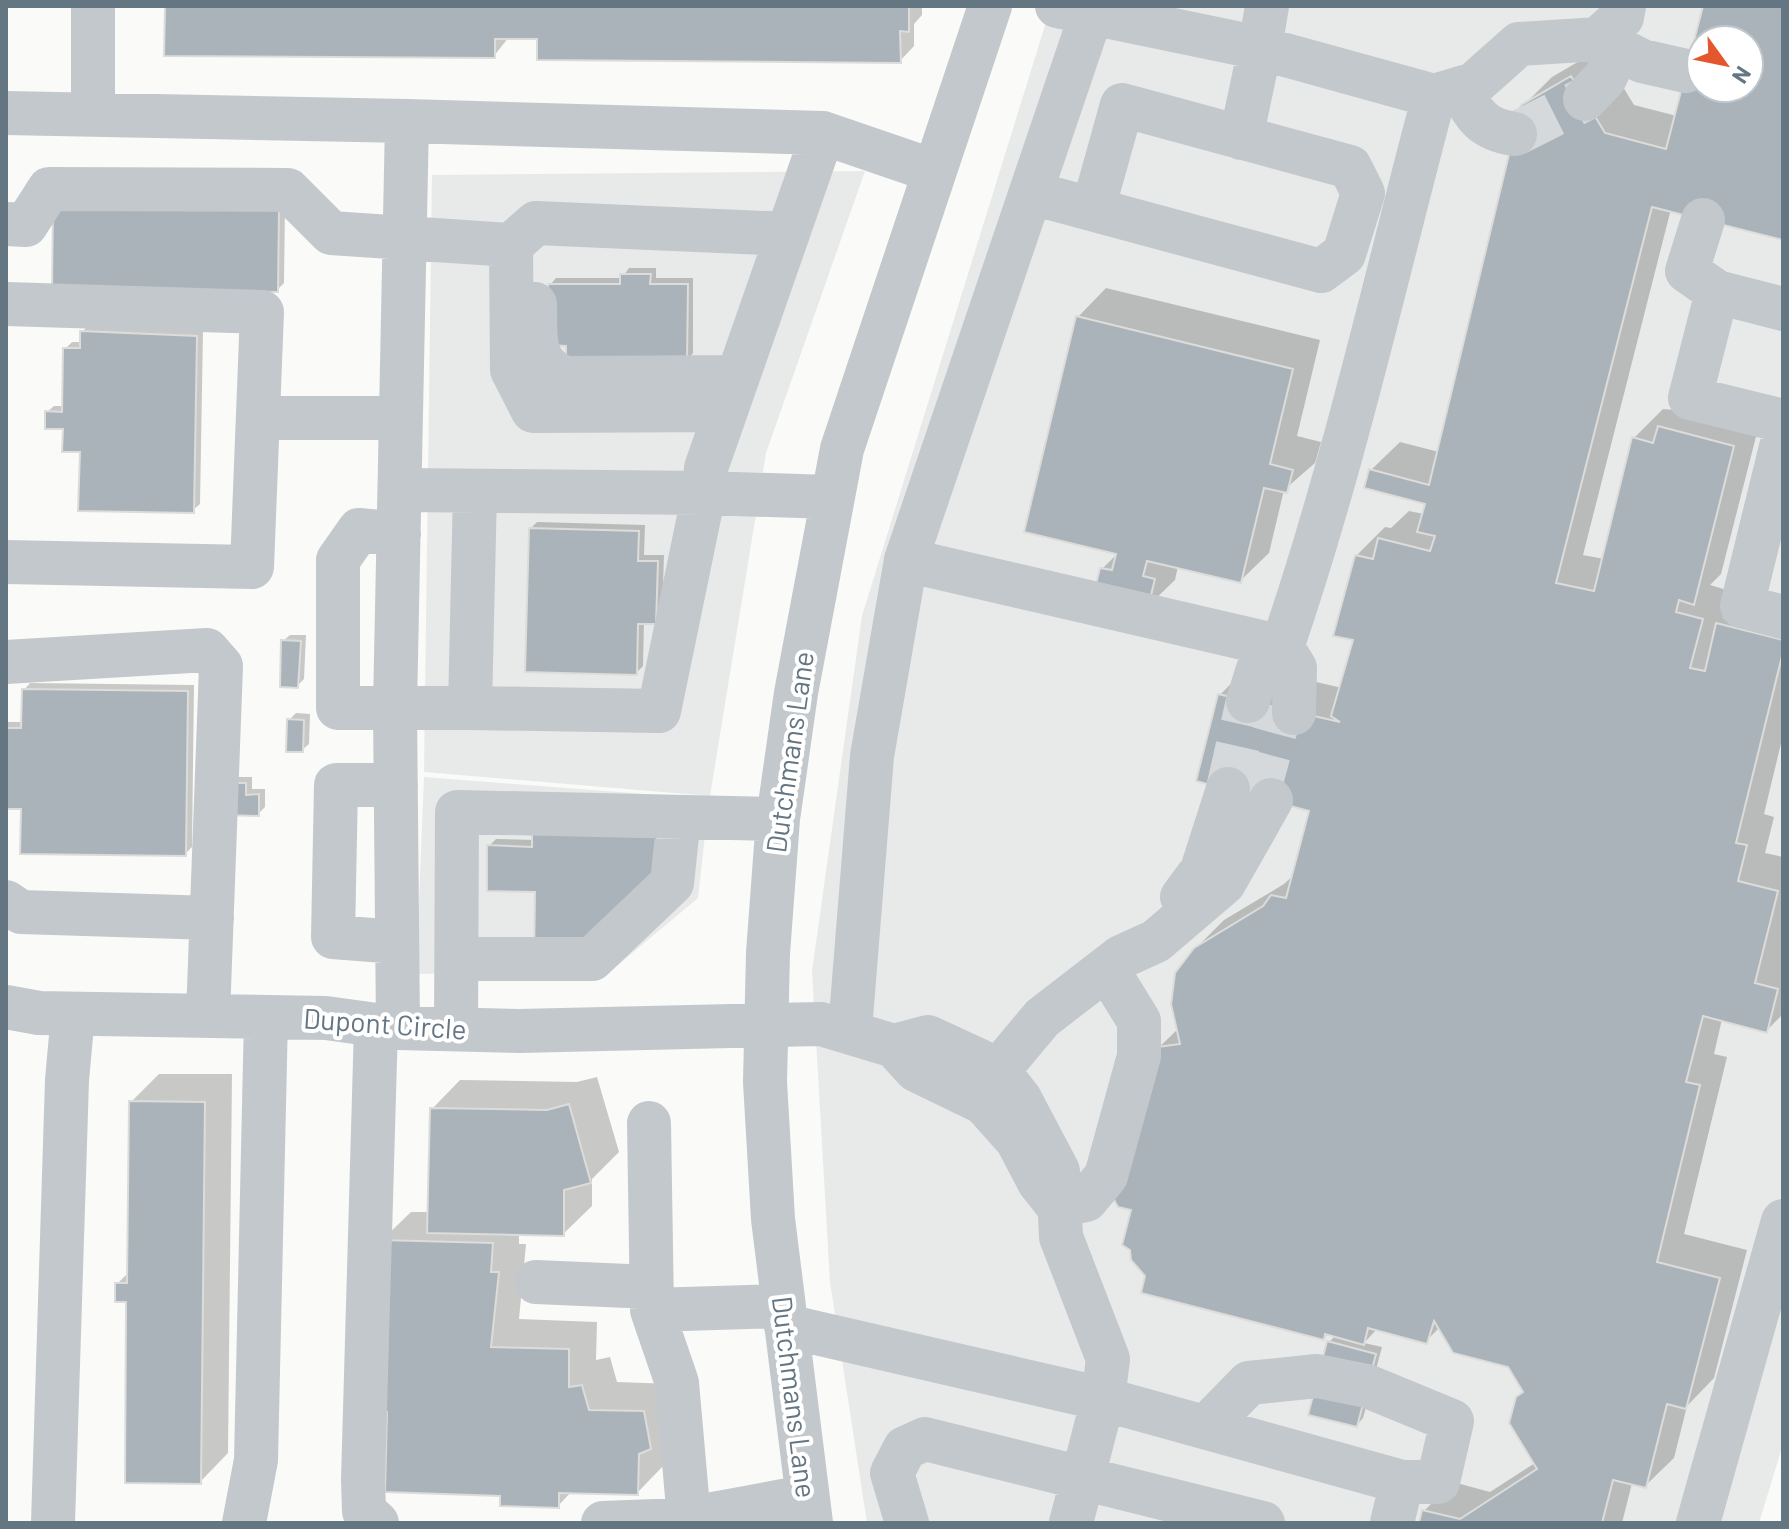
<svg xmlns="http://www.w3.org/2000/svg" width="1789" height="1529" font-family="Barlow,sans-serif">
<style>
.built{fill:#e8e9e9;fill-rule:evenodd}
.shadow{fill:#0003;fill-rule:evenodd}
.building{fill:#aab3b9;stroke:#dcdcda;stroke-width:2;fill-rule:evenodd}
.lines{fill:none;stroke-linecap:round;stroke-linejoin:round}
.minor-tunnel{stroke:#d5d9db;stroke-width:44;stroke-dasharray:44 22;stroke-linecap:butt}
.minor{stroke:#c3c8cc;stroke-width:44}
.labels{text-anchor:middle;stroke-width:8;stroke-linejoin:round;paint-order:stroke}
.street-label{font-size:28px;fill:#657683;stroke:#fff}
</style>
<rect width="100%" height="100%" fill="#fafaf8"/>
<!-- built -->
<path class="built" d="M1051,6H1783V1444L1759,1523H867L830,1282L812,971L862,616ZM1701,40H1749V88H1701Z
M865,171L766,453L710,796L424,772L432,175Z
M424,777L709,799L698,898L612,970L416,974Z"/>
<!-- shadow -->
<path class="shadow" d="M167,6H922V15L914,24V46L900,61L509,37L494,56Z
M1705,6H1783V238L1671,209L1583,555L1604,559L1634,438L1663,409L1761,417L1721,574L1710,585L1730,591L1723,619L1747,595L1783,604V735L1764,814L1774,817L1765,853L1783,857V1014L1767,1030L1722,1019L1714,1054L1727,1057L1684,1234L1747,1250L1714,1378L1687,1406L1674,1458L1645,1486L1632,1483L1622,1523H1421L1424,1511L1453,1482L1490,1492L1535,1463L1517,1398L1524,1391L1509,1366L1440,1327L1426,1341L1378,1328L1364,1343L1382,1347L1363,1418L1357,1425L1329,1342L1336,1335L1329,1333L1324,1338L1147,1275L1133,1208L1151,1055L1179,1028L1195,949L1224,920L1284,884L1295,874L1312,809L1220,695L1248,666L1342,688L1356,639V556L1385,527L1391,528L1409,511L1424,514L1427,502L1371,470L1400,442L1439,452L1523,106L1552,77L1600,49L1634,105L1677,116ZM1701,40H1749V88H1701Z
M285,203L284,283L277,290L54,287Z
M629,268H656V278H693V353L687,360L568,344L550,285L556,278H622Z
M1106,288L1320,340L1297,436L1321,442L1315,463L1284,490L1269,553L1240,581L1178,566L1175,580L1146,608L1102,569L1118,553L1078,317Z
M89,325L203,330L200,504L193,510L82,450L65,427L47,412L54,406H64L65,349L72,342H82V332Z
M537,522L645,525L644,555H664L662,616L644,622L643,666L636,673L531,528Z
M290,635H306L304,679L297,686L283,641Z
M30,683L194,685L192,847L185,854L24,807H6V722H23L24,690Z
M296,713L310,714L309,744L302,750L289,720Z
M236,777H252V789H265V807L258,814L229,813Z
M496,839L534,840L537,890L489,846Z
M159,1074H232L228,1453L200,1482L128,1300L117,1284L130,1271L131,1102Z
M597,1077L619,1152L592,1179V1206L563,1234L519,1233V1244H526L519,1319L597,1322L596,1360L610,1357L617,1382L672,1384L665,1464L637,1493L572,1491L558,1506L502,1494L389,1410L382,1240L411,1212H430L432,1109L460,1080L577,1082Z"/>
<!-- building -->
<path class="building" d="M165,6H909V32L900,31L901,63L537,60V39H495V58L164,56Z
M1703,6H1783V240L1652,207L1556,583L1594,591L1632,437L1653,443L1658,426L1734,446L1694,605L1679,600L1676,612L1703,619L1690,668L1705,671L1716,623L1783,640V652L1736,843L1747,845L1738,881L1778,891L1755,983L1778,989L1767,1033L1703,1016L1686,1082L1700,1085L1657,1262L1720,1278L1686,1409L1667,1404L1646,1488L1613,1480L1602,1523H1419L1422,1510L1460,1519L1537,1469L1509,1423L1516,1397L1523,1392L1508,1367L1453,1353L1434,1321L1427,1344L1368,1328L1364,1345L1325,1334L1324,1340L1141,1293L1145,1276L1131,1260L1130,1250L1122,1245L1131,1210L1118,1207L1113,1198L1158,1047L1180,1044L1171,1004L1175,973L1194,948L1263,906L1271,895L1286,898L1309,811L1196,781L1218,694L1340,722L1331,716L1353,640L1333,636L1355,555L1373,559L1378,538L1430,551L1435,536L1417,532L1425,504L1364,488L1369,469L1429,485L1521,105L1571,76L1605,133L1666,149ZM1701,40H1749V88H1701Z
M53,207L279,209L278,292L52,289Z
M620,274H651L650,284H688L687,362L566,368V346L548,345V284H620Z
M1076,316L1293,369L1270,464L1293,470L1287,493L1264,488L1241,583L1147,561L1143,576L1155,579L1147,611L1093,597L1100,568L1112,570L1116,554L1024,532Z
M80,331L197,336L194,513L78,511L80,452H62L63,429H45V411L62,412L63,348H80Z
M529,528L639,531L638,561H658L656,624H638L637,675L525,672Z
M281,640L301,641L298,688L280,687Z
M22,689L188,691L186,856L20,854L21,809H6V728H21Z
M287,719L304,720L303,752H286Z
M227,783H246V795L259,794V816L227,815Z
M532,832L657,834V871L566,959L534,958L535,892L487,891V845L532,847Z
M129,1101L205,1102L201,1484L125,1483L126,1302H115V1283H127Z
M569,1104L591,1183L564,1190V1236L427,1233L430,1108L547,1110Z
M380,1240L493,1243L491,1272H499L491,1347L569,1349V1387L582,1385L589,1410L644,1411L651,1449L639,1454L638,1495L559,1493V1508L500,1506V1496L385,1492L387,1412L375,1411Z
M1327,1341L1376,1354L1357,1427L1308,1415Z"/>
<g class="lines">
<!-- minor-tunnel -->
<path class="minor-tunnel" d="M1515,134L1585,99
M1228,789L1248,701
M1257,797L1281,709"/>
<!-- minor -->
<path class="minor" d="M1057,6L1260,48L1267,6
M1598,39L1642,61L1686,71
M1461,88C1473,116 1484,130 1515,134
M1585,99L1605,78L1618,49
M6,113L407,121
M93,114V6
M823,133L706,468L704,493L830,497
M1241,138L1260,48L1434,96
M1032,193L1321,271L1344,254L1363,193L1350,167L1122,105L1093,209
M1703,220L1687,271L1717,292L1783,309
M6,224L26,225L49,189L288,190L331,233L511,245L536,223L788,234
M511,245L512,370L533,411L726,410
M1717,292L1690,398L1783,421
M6,304L262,312L252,567L6,562
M535,304C536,338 530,363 565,378L738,377
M258,418H401
M1783,439L1742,606L1783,617
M400,490L704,493L659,711L470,708
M399,534L359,530L338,560V708H470L475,491
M906,560L1282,647C1344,466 1385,280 1434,96L1474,84L1519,44L1598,39L1622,17L1624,6
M1282,647L1295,668L1294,713
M6,662L207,650L221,666L208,1016
M1248,701L1258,669L1282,647
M396,785H336L333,937L397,942
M1182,897L1202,870L1228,789
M6,902L21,912L212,918
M457,959H592L672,883L679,817
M6,1007L39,1013L326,1018L398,1028L519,1031L821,1024L894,1046L916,1070L984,1103L1017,1140L1039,1182L1057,1205
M376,1025L363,1480L364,1511L377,1523
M398,1028L395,707L407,121L823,133L934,171
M456,1029L457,812L778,819
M850,1030L872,756L906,560L1091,15
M894,1046L928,1037L980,1061L1006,1081L1020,1099L1058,1171L1061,1237L1108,1359L1103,1399L1402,1482L1392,1523
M981,1099L996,1073L1042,1018L1121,957L1156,941L1224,883L1271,800
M649,1123L652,1310L782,1306
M1057,1205L1086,1200L1106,1176L1139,1056V1021L1107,969
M536,1282L651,1287
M652,1310L677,1383L689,1519
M786,1326L1103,1399L1071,1523
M1206,1427L1249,1383L1317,1376L1367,1386L1452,1421L1438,1482H1402
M53,1523L67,1080L73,1014
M244,1523L256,1460L266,1017
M603,1523L681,1520L805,1497
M811,1523L773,1219L765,1082L768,953L778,819L796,693L842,449L990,6
M907,1523L892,1473L905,1448L925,1439L1263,1523
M1698,1523L1783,1221"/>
</g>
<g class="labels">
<!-- street labels -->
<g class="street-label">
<text transform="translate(790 752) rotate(-82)" y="10">Dutchmans Lane</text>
<text transform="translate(385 1024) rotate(4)" y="10">Dupont Circle</text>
<text transform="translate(794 1397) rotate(83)" y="10">Dutchmans Lane</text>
</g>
</g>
<!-- border -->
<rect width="1789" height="1529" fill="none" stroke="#657683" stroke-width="16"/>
<!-- north arrow -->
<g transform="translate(1725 64) rotate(123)"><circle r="38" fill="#ffffff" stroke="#c1c8cd" stroke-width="2"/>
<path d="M0-6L14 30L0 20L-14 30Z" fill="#e4572e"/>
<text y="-12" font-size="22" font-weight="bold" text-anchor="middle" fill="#657683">N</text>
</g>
</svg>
